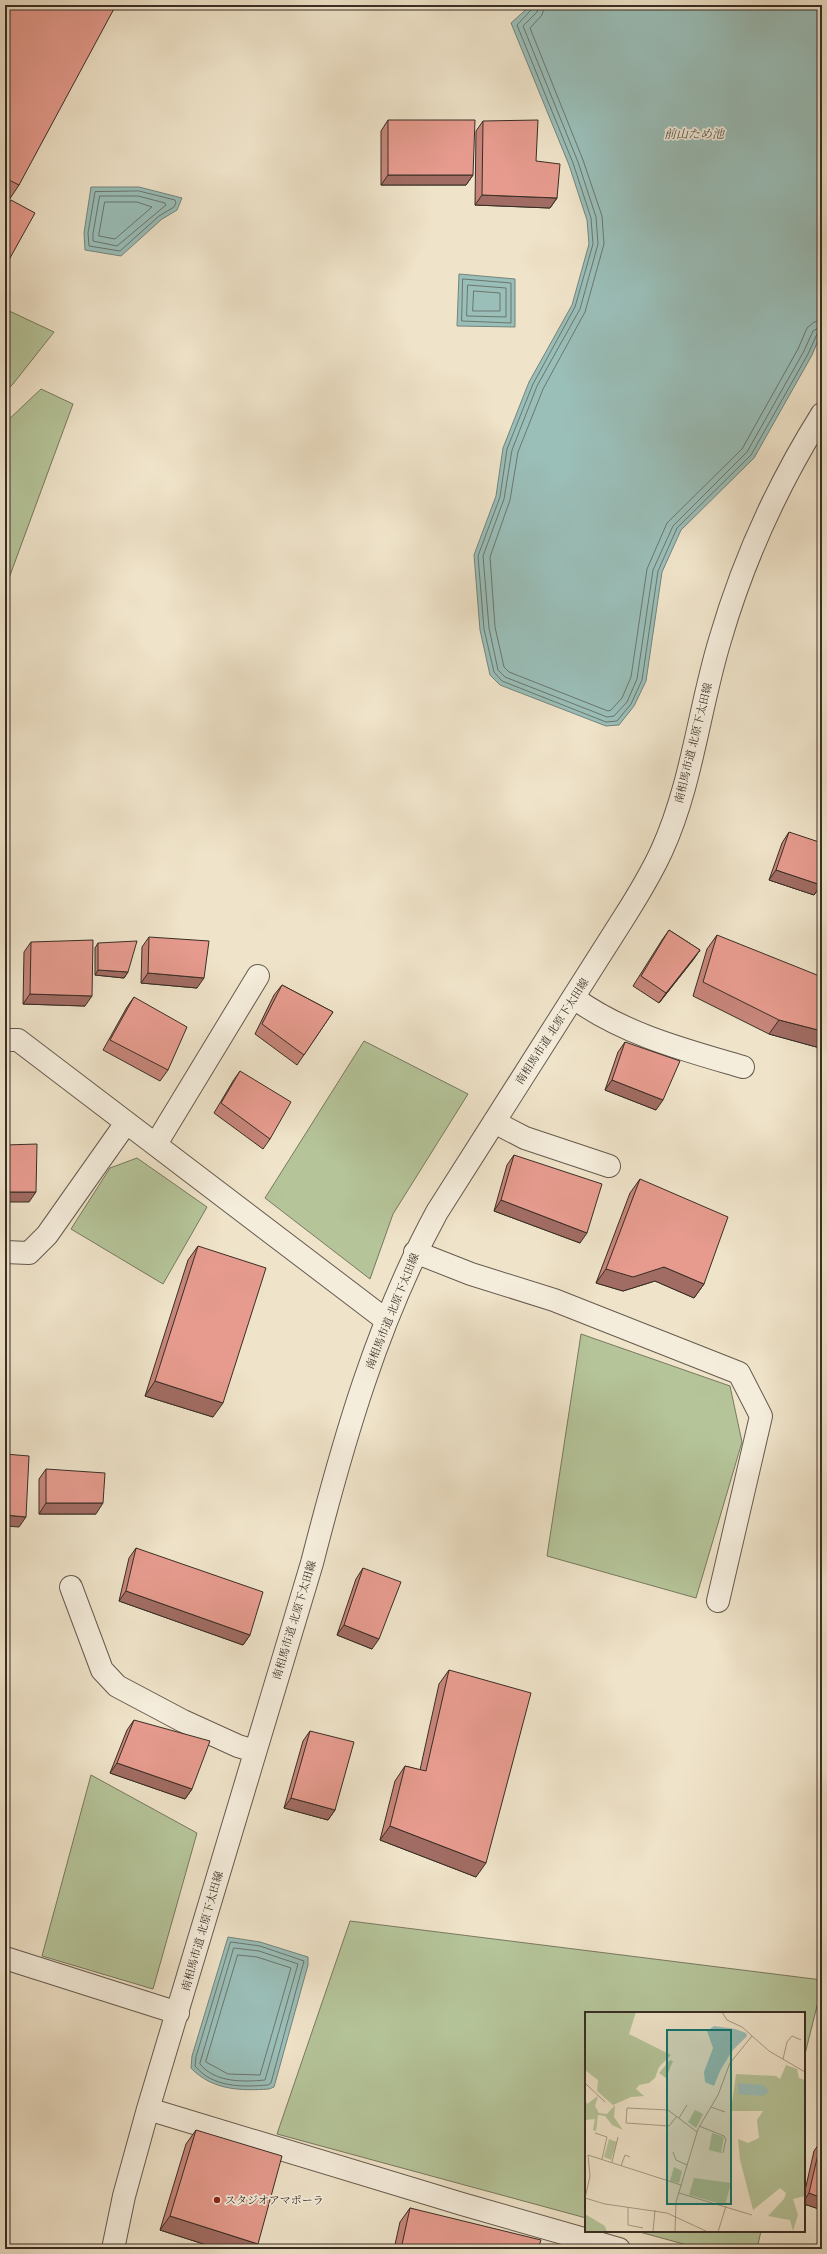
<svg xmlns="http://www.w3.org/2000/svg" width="827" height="2254" font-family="'Libre Caslon Text','Noto Serif JP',serif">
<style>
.green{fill:#b5c499;stroke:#77795f}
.water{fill:#9abeb8;stroke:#73847d}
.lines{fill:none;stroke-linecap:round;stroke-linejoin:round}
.shore{stroke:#6a766e;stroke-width:1}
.minor-casing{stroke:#665b4e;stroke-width:24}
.minor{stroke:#f5eddc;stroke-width:22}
.wall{fill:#c6857a;stroke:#392e25}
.shaded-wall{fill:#a16c63;stroke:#392e25}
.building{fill:#e69b8e;stroke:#392e25}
.poi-dot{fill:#8f2418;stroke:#f5eddc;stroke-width:1.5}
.labels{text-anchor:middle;stroke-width:3.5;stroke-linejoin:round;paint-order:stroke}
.street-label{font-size:11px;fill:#392e25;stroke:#f5eddc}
.poi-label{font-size:11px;fill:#392e25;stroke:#f5eddc;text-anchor:start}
.water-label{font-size:12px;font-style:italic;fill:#51524a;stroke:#f5eddc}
.inset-road{fill:none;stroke:#a69b87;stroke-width:1}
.view{fill:#0f766e;fill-opacity:0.15;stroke:#0f766e;stroke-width:2}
.inset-edge{fill:none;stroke:#392e25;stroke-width:2}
</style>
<rect width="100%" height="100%" fill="#efe3c9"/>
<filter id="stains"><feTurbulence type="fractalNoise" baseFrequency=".005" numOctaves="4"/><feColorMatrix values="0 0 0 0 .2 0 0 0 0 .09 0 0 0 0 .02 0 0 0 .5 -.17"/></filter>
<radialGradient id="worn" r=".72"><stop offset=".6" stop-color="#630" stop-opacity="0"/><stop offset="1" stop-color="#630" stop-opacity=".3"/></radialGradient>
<!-- green -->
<path class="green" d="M5,309L54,332L13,384L5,392Z
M41,389L73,404L5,589V423Z
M364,1041L468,1094L393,1214L370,1279L265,1198Z
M137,1158L207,1207L163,1284L71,1229L110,1168Z
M581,1334L730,1386L742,1442L696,1598L547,1556Z
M91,1775L197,1833L153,1989L42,1956Z
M350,1921L822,1980V1986L804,2058V2013H586V2218L277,2134Z
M636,2231H761L757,2249H702Z"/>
<!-- water -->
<path class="water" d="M531,5H822V331L812,355L754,458L681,530L662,572L646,681L634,706L619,725L606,726L500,685L490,675L480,630L474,555L496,496L503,448L529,382L572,305L589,244L587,220L569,165L511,23Z
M91,187H139L182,198L177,210L162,219L121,256L85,250L84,233Z
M459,274L515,279V327L457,326Z
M228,1937L260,1942L308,1957V1965L274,2087L269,2089C240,2091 212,2090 191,2068L192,2056Z"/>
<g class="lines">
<!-- shore -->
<path class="shore" d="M534,5L532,9L517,25L573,163L591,218L593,244L575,307L533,384L507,449L500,497L478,556L484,629L494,672L502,681L606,722L617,721L631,704L642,680L658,571L677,528L751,455L808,354L817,334L822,331
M539,5L537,12L523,26L578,162L596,217L598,244L580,309L537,386L512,450L504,499L483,556L489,628L498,670L505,677L607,717L614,716L627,702L637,679L653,570L673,526L747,452L804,351L813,331L822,326
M545,5L542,15L530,28L583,160L602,216L604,244L585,312L543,389L518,452L510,500L490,557L495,627L504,667L509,672L608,711L611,710L622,698L631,677L647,569L667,523L742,449L798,349L807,328L814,322L822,320
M139,191L175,200L176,203L174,207L159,216L120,251L89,246L88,233L95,192Z
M100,196H138L165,203L166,205L117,246L93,241V234Z
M105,202H137L152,207L115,239L99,236Z
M463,279L511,283V323L462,321Z
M468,285L506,288V317L467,316Z
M474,291L500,293V311H473Z
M231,1942L260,1946L304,1961L271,2083L268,2085C243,2087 213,2088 195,2066L196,2057Z
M234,1948L259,1951L298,1964L265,2080C244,2082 215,2083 200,2064Z
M238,1955L257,1957L291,1968L260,2075L228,2074L206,2062Z"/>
<!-- minor casing -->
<g class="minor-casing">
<path id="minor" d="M574,998C623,1034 685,1050 743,1067
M5,1040H18L386,1320
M494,1122L525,1138L609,1166
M156,1144L258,976
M5,1252L29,1253L47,1235L126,1123
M415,1252L471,1274L554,1300L739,1373L761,1416L718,1601
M71,1587L102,1670L117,1686L183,1721L238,1746L254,1751
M5,1958L178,2013
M148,2109L462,2204L619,2249
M113,2249L124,2196L148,2109L312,1563C343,1442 377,1322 437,1212L623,919C637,897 651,874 662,850C692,784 699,709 720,640C743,561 778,484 822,414"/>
</g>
<!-- minor -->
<use href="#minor" class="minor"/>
</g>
<!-- wall -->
<path class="wall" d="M5,5L19,185L7,203L5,201Z
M388,120L473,175L466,185H381V131Z
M483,121L536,161L557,198L550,208L475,205L476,131Z
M789,832L821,885L814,895L769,880L782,843Z
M669,930L700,950L693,960L659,1003L633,986L662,940Z
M717,935L820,1048L769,1034L693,996L707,949Z
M149,937L197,988L141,983L142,947Z
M31,942L85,1006L23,1004L24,952Z
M98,943L128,972L124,978L95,975V948Z
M282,985L333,1012L297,1065L255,1034L274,995Z
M134,997L168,1070L160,1081L103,1050L127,1007Z
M625,1042L656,1110L605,1090L618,1052Z
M240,1071L270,1139L263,1149L214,1113L233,1081Z
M514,1155L580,1243L494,1211L507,1165Z
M640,1179L704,1284L694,1298L655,1281L623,1291L596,1283L630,1193Z
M198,1246L213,1417L145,1396L188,1260Z
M46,1469L96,1514H39V1479Z
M136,1548L250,1635L243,1645L119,1601L129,1558Z
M363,1568L372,1649L337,1635L356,1579Z
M449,1670L476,1877L380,1840L395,1781L405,1766L420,1770L439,1684Z
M134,1720L192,1789L185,1799L110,1773L127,1730Z
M310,1731L335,1810L328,1820L284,1808L303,1741Z
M196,2130L254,2249H219L160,2230L186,2144Z
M821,2141H822V2210L804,2204V2195L814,2151Z
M410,2208L538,2249H394L400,2222Z"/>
<!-- shaded-wall -->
<path class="shaded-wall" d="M388,175H473L466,185H381Z
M482,195L557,198L550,208L475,205Z
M776,870L821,885L814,895L769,880Z
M700,950L693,960L659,1003L666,993Z
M98,970L128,972L124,978L95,975Z
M148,973L204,978L197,988L141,983Z
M30,994L92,996L85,1006L23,1004Z
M779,1020L822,1031V1044L820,1048L769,1034Z
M612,1080L663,1100L656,1110L605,1090Z
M5,1192H36L29,1202H5Z
M501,1200L587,1233L580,1243L494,1211Z
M664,1267L704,1284L694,1298L655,1281L623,1291L596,1283L606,1269Z
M155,1381L223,1403L213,1417L145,1396Z
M46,1503H103L96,1514H39Z
M5,1515L26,1517L19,1527L5,1526Z
M126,1591L250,1635L243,1645L119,1601Z
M344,1625L379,1639L372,1649L337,1635Z
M117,1763L192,1789L185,1799L110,1773Z
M291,1798L335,1810L328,1820L284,1808Z
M390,1826L486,1863L476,1877L380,1840Z
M809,2193L822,2198V2210L804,2204V2201Z
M170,2216L258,2244L254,2249H219L160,2230Z"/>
<!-- building -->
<path class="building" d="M5,5H116L19,185L5,178Z
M388,120H475L473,175H388Z
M538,120L536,161L560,164L557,198L482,195L483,121Z
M11,200L35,213L5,267V211Z
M789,832L822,843V883L821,885L776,870Z
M669,930L700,950L666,993L641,976Z
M717,935L822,977V1031L779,1020L703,982Z
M149,937L209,941L204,978L148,973Z
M93,940L92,996L30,994L31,942Z
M137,941L128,972L98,970V943Z
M282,985L333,1012L304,1055L262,1024Z
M134,997L187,1027L168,1070L110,1040Z
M625,1042L680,1061L663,1100L612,1080Z
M240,1071L291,1102L270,1139L221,1103Z
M37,1144L36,1192H5V1145Z
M514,1155L602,1184L587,1233L501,1200Z
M640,1179L728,1217L704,1284L664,1267L633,1277L606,1269Z
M198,1246L266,1268L223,1403L155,1381Z
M5,1454L29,1456L26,1517L5,1515Z
M46,1469L105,1473L103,1503H46Z
M136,1548L263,1592L250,1635L126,1591Z
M363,1568L401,1582L379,1639L344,1625Z
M449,1670L531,1693L486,1863L390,1826L405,1766L426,1771Z
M134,1720L210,1741L192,1789L117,1763Z
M310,1731L354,1742L335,1810L291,1798Z
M196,2130L282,2156L258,2244L170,2216Z
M821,2141H822V2198L809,2193Z
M410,2208L541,2240L538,2249H401Z"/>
<!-- markers -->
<circle class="poi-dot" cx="217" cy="2200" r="4"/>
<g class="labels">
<!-- street labels -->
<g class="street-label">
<text transform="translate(693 743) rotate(-76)" y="4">南相馬市道 北原下太田線</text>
<text transform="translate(552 1031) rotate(-57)" y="4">南相馬市道 北原下太田線</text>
<text transform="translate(392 1311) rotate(-68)" y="4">南相馬市道 北原下太田線</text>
<text transform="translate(294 1620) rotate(-73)" y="4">南相馬市道 北原下太田線</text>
<text transform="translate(202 1931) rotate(-74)" y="4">南相馬市道 北原下太田線</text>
</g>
<!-- poi labels -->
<g class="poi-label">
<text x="225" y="2204">スタジオアマポーラ</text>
</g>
<!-- water labels -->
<g class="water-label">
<text x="694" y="138">前山ため池</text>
</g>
</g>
<!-- overview -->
<g transform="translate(585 2012)">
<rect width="220" height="220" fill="#efe3c9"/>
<path d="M0,0H51L44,22L86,43L74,55L70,66L64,71L54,73L51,77L59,84L46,85L28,93L12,79L13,68L0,58ZM85,48L88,49L81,66L74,61ZM201,53L212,57L214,66L220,68V184L208,187L213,203L208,219L205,208L183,204L199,187L201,181L195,176L168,198L155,148L153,127L163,131L174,126L172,108L178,99H146L151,62L191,64L195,67ZM13,84L10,94L14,101L22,102L30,93L29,105L38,118L27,113L20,104L13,103L11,119L8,118L10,107L0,108V86L2,92ZM110,98L118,102L111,116L103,110ZM127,121L139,125L136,141L124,138ZM24,127L32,130L26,148L19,145ZM89,155L97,159L94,171L85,169ZM109,166L146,171L140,193L104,183ZM0,202L20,214L22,220H0Z" fill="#b5c499"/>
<path d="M129,14L150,17L161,21L162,24L147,39L135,59L129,74L120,70L119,60L128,36L122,19ZM153,71L179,73L184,80L177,84L153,82Z" fill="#9abeb8"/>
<path class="inset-road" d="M137,0L142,8L157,15L184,39L220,60M198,47L202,30L207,24L216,28M0,71L20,90M126,95L140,100M92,104L84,114L41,111L42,96L83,98L112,120M94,106L102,93M114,114L139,124L141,127L138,141M10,121L22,125L17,147M88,140L91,148L102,153M27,150L33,125M36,154L40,143L45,145M94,181L167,203M0,186L5,164L3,143L96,173M0,186L20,192L82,201L123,220M43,195V213L58,216M68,220L70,198M90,220L91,190L113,117L133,83L145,51L167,24M133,220L141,194"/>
<path class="view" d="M82,18H146V192H82Z"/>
<rect width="220" height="220" class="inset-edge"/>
</g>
<!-- margin -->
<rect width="827" height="2254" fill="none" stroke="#efe3c9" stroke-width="20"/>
<rect x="6" y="6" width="815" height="2242" fill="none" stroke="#392e25" stroke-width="2"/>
<rect x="10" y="10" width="807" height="2234" fill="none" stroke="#392e25"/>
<rect width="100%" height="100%" filter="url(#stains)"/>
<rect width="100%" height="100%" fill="url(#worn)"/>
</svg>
